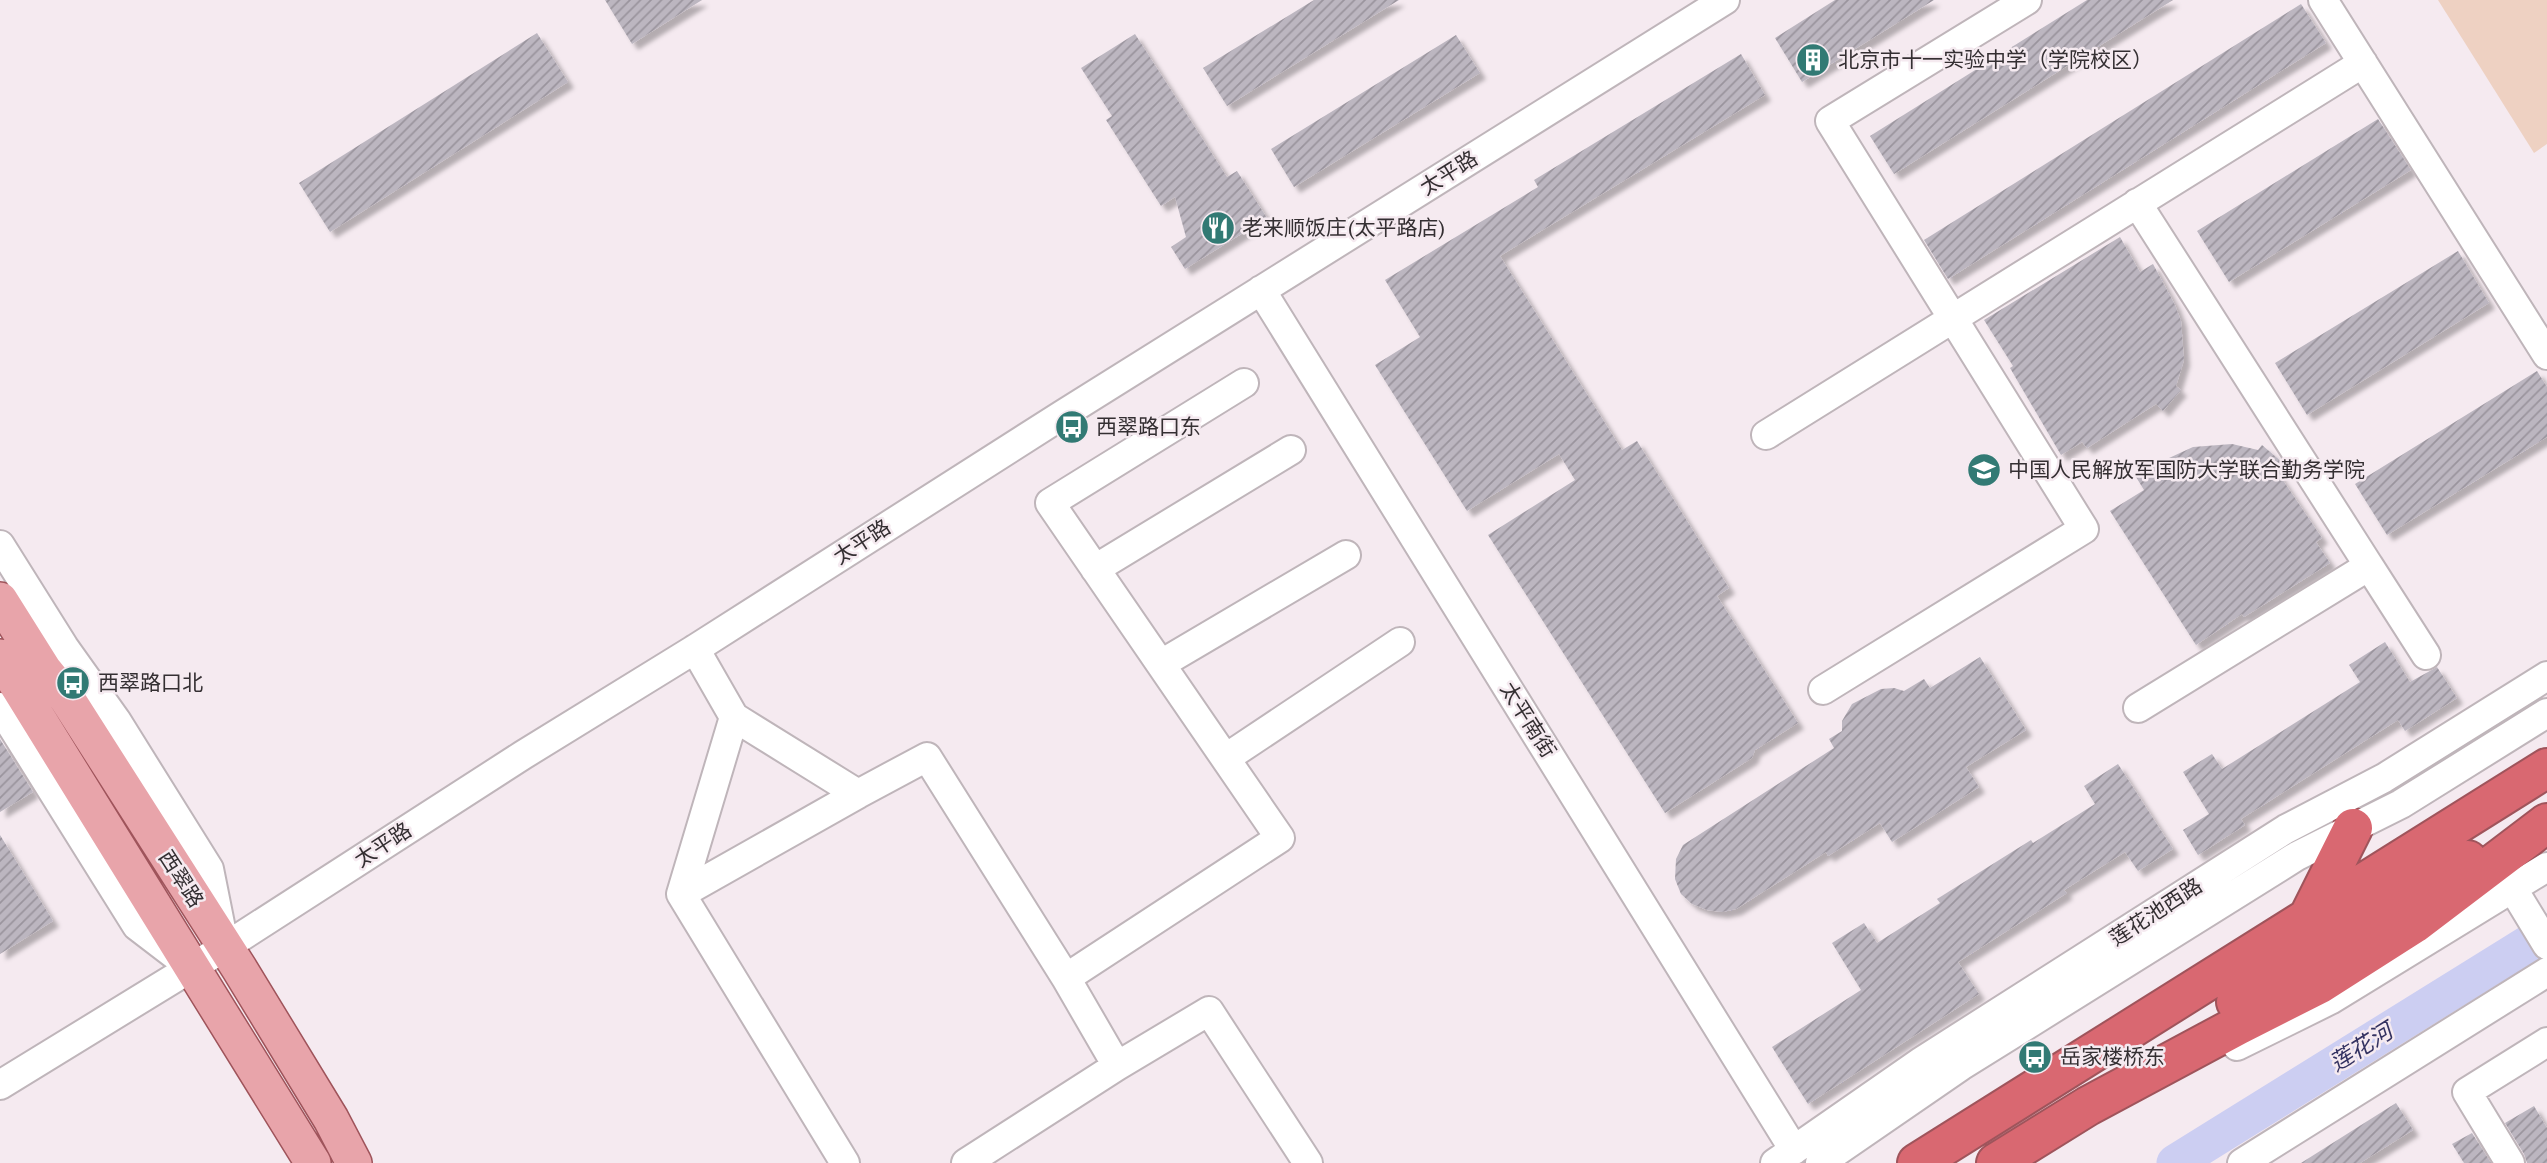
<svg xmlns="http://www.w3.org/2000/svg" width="2547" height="1163" font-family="'Crimson Pro','Noto Sans SC',serif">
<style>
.pitch{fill:#eed1c2}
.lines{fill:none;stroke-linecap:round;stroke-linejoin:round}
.river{stroke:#cccef2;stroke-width:37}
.building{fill:url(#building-hatch);filter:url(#shadow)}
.minor-casing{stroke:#bfb5ba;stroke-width:32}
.major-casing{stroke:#9f545b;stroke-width:38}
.highway-casing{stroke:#9f545b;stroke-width:42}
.minor{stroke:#fff;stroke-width:28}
.major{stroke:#e8a4aa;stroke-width:35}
.highway{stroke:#d96871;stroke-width:38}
.labels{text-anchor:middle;stroke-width:5;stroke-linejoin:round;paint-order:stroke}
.poi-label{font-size:21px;fill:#342f32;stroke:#f5eaf0;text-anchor:start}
.street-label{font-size:21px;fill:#342f32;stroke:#f5eaf0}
.water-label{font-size:23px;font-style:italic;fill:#333261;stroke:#f5eaf0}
</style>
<defs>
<pattern id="building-hatch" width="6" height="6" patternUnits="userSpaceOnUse" patternTransform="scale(1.75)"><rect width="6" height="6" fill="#bcb6c0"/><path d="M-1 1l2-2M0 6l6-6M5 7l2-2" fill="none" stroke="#9a949d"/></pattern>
<filter id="shadow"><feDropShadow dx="6" dy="6" stdDeviation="2" flood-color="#0004"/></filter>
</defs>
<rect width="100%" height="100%" fill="#f5eaf0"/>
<!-- pitch -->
<path class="pitch" d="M2438,0H2547V144L2534,153Z"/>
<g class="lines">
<!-- river -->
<path class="river" d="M2175,1163L2547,932"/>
</g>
<!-- building -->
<path class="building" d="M605,0H702L632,44Z
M1314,0H1399L1227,106L1203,68Z
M1835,0H1934L1802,82L1775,38Z
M2087,0H2173L1894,174L1870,136Z
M2301,4L2326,43L1948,279L1924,240Z
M537,33L568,82L330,232L299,183Z
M1135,34L1227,177L1237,171L1267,218L1185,269L1171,247L1186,237L1175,197L1161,206L1106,120L1112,116L1081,68Z
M1456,35L1480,73L1294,187L1271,149Z
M1741,54L1765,95L1500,256L1622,450L1637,441L1729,588L1717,596L1798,723L1755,750L1752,758L1665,813L1488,535L1575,480L1559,454L1467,511L1375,365L1420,337L1385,280L1538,187L1534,180Z
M2378,119L2411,170L2229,282L2197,231Z
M2120,237L2140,272L2153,264L2175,305L2181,321L2184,360L2176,386L2181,390L2163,411L2156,404L2087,448L2082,442L2061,455L2010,368L2013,366L1984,320Z
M2458,251L2489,303L2307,415L2275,363Z
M2537,371L2547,387V437L2387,535L2355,484Z
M2232,444L2258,450L2262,445L2283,463L2276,470L2322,538L2316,542L2330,563L2244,617L2242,614L2196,645L2110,511L2144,490L2136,477L2156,464L2193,447Z
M2385,642L2410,682L2437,667L2457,698L2405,731L2398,720L2241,819L2245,825L2198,855L2183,830L2209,814L2183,772L2212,754L2222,769L2360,682L2349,665Z
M1980,657L2026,730L1966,767L1979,787L1892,842L1880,823L1828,856L1826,852L1736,909L1722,912L1707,910L1692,904L1681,894L1675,879L1676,859L1683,845L1834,748L1829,739L1842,731V721L1852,704L1881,689L1894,688L1904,691L1924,679L1930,688Z
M0,739L33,792L0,812Z
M2118,764L2173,849L2138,871L2125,852L2064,890L2067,893L1958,962L1979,994L1808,1104L1772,1047L1861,990L1832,943L1864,923L1877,943L1940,903L1937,899L2031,840L2033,843L2095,804L2084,786Z
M0,835L53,921L0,954Z
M2396,1103L2413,1130L2360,1163H2301Z
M2534,1106L2547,1128V1163H2527L2524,1154L2505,1123Z
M2472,1133L2491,1163H2464L2452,1144Z"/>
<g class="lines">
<!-- minor casing -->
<g class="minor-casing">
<path id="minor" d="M2323,0L2547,355
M2137,203L2369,566L2138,708
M1261,290L1794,1150
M1766,435L2363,63
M0,545L64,647L116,720L209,869L222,934
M2369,566L2426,655
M1095,569L1291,450
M695,649L734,717L858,794L927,757L1066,978L1280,838L1050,503L1244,383
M1161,664L1346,555
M1823,690L2084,529L1830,121L2027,0
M0,707L137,926L184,962
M734,717L681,894L845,1163
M1226,758L1400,642
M2513,889L2547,945
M681,894L858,794
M1066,978L1117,1066L1209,1011L1308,1163
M2237,1046L2330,1000L2547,867
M0,1085L225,947L523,755L695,649L1062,415L1725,0
M966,1163L1117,1066
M1775,1163L1922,1061L2286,829L2384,778L2547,676
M1820,1163L1961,1066L2297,856L2401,804L2547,713
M2242,1163L2547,972
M2510,1163L2467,1092L2547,1042"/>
</g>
<!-- major casing -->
<g class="major-casing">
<path id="major" d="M0,600L44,670L66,697L239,968L331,1119L354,1163
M0,657L313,1163"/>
</g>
<!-- highway casing -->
<g class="highway-casing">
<path id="highway" d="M2309,916L2353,828
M2236,1002L2441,871L2468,860
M1917,1163L2547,768
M1996,1163L2088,1106L2239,1025L2320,984L2414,924L2547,823"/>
</g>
<!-- minor -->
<use href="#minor" class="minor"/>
<!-- major -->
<use href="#major" class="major"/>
<!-- highway -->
<use href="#highway" class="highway"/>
</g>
<!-- icons -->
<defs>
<g id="building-disc" transform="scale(1.75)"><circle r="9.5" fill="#327a74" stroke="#f5eaf0"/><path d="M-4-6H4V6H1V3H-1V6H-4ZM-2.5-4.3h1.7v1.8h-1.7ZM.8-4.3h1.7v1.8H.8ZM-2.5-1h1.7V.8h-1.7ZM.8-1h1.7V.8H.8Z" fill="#fff"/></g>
<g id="restaurant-disc" transform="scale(1.75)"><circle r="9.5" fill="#327a74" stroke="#f5eaf0"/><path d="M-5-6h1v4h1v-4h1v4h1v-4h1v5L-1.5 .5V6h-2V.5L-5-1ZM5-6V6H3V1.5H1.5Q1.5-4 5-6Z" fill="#fff"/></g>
<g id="bus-disc" transform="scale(1.75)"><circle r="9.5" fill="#327a74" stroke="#f5eaf0"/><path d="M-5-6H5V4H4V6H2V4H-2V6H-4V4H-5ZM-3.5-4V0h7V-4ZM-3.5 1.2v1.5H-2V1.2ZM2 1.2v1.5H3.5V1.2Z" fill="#fff"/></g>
<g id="university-disc" transform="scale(1.75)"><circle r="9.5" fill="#327a74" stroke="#f5eaf0"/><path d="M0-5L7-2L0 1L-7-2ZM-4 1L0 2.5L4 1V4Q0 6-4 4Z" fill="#fff"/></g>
</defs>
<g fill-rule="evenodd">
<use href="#building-disc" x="1813" y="60"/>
<use href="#restaurant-disc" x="1218" y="228"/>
<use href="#bus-disc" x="1072" y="427"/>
<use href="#university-disc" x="1984" y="470"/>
<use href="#bus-disc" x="73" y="683"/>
<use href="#bus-disc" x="2035" y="1057"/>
</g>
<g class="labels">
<!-- poi labels -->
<g class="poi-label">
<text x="1838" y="67">北京市十一实验中学（学院校区）</text>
<text x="1242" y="235">老来顺饭庄(太平路店)</text>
<text x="1096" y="434">西翠路口东</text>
<text x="2008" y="477">中国人民解放军国防大学联合勤务学院</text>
<text x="98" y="690">西翠路口北</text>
<text x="2060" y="1064">岳家楼桥东</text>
</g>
<!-- street labels -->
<g class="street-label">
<text transform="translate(1449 173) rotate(-32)" y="7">太平路</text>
<text transform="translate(862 542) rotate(-33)" y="7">太平路</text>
<text transform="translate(1528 720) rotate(58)" y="7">太平南街</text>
<text transform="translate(383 845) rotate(-33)" y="7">太平路</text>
<text transform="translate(181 879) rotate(57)" y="7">西翠路</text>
<text transform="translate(2156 912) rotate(-33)" y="7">莲花池西路</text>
</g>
<!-- water labels -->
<g class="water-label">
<text transform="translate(2361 1047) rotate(-32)" y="8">莲花河</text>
</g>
</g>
</svg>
